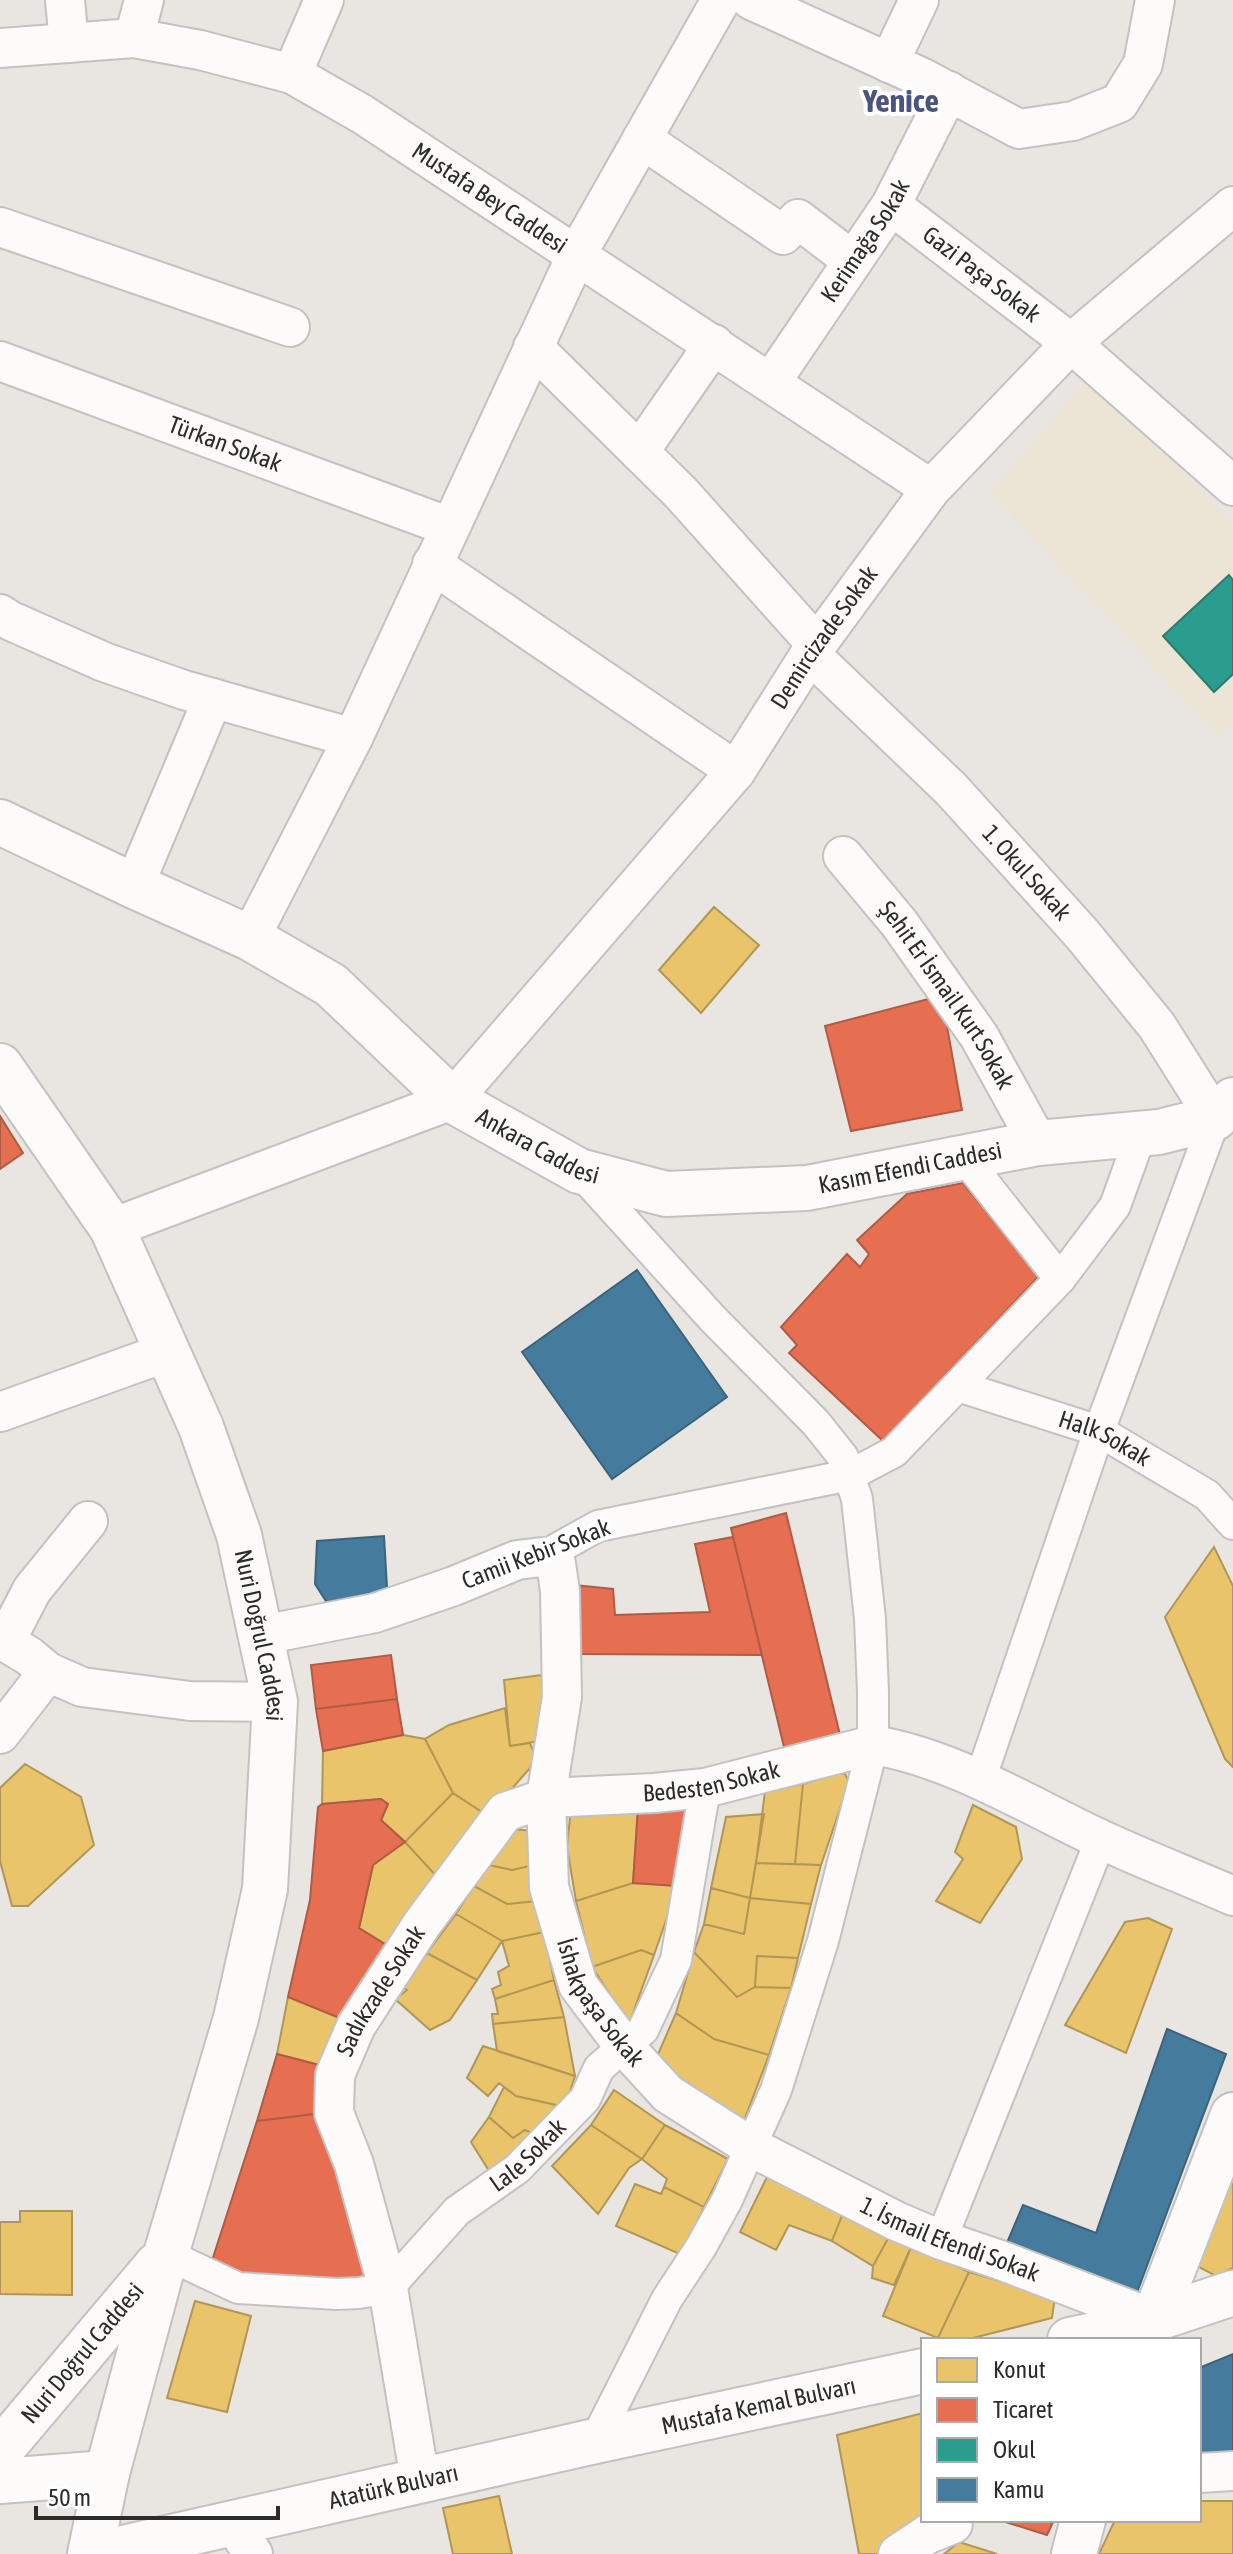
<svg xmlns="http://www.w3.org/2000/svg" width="1233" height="2554" font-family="'Asap Condensed',sans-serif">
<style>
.education{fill:#ece4d4}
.homes{fill:#e9c46a;stroke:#b09657;stroke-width:2}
.shops{fill:#e76f51;stroke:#af5b46;stroke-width:2}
.schools{fill:#2a9d8f;stroke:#2a7b71;stroke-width:2}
.public{fill:#457b9d;stroke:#3d637b;stroke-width:2}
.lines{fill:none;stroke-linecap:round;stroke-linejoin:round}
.pedestrian-casing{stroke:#c3c1c2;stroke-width:34}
.minor-casing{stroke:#c3c1c2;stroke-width:42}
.tertiary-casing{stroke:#c3c1c2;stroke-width:48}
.secondary-casing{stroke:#c3c1c2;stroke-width:48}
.pedestrian{stroke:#fcfbfa;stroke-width:30}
.minor{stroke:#fcfbfa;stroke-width:38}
.tertiary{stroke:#fcfbfa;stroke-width:44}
.secondary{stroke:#fcfbfa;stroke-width:44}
.labels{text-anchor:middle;stroke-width:8;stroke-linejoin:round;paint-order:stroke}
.street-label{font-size:24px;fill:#2b2b2b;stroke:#fff}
.district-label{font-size:32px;font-weight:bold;fill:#4a547c;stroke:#fff}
</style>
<rect width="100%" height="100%" fill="#e9e5e0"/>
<!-- education -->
<path class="education" d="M1091,375L1233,525V725L1220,737L990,492Z"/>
<!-- homes -->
<path class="homes" d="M714,907L759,945L701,1013L659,970Z
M1214,1547L1233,1586V1767L1225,1759L1165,1617Z
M541,1675L548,1696L545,1740L510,1746L504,1680Z
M505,1708L510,1746L530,1743L537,1760L488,1816L453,1793L425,1739L449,1725Z
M403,1735L425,1739L453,1793L405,1842L381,1820L388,1804L381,1799L322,1804L323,1751Z
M25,1764L81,1797L94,1845L28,1906H12L0,1861V1788Z
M839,1773L845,1774L849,1782L821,1865L795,1864L803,1784Z
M803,1784L795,1864L756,1863L765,1791Z
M453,1793L488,1816L439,1879L405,1842Z
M973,1805L1016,1827L1022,1859L980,1923L936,1901L963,1859L955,1852Z
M571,1808H638L633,1883L576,1901L567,1847Z
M764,1814L750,1898L711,1888L726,1817Z
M503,1828L532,1831L534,1865L512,1870L484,1864Z
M405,1842L439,1879L393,1949L359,1928L373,1865Z
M756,1863L821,1865L811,1904L750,1898Z
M484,1864L512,1870L534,1865L537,1901L507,1904L474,1886Z
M633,1883L678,1886L654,1955L641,1950L592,1967L576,1901Z
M474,1886L507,1904L537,1901L544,1932L502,1941L456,1914Z
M711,1888L750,1898L744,1934L704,1924Z
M750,1898L811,1904L798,1958L757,1956L755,1987L737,1997L694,1952L704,1924L744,1934Z
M456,1914L502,1941L477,1980L427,1953Z
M1148,1918L1172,1929L1126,2053L1065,2025L1125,1922Z
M544,1932L554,1980L495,1999L492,1989L501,1985L498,1972L509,1966L502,1941Z
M641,1950L654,1955L629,2024L592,1967Z
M694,1952L737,1997L755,1987L791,1988L769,2055L714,2039L676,2013Z
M427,1953L477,1980L450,2020L430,2030L395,1999L407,1990L400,1985Z
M757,1956L798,1958L791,1988L755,1987Z
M554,1980L564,2017L493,2024L492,2014H498L495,1999Z
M288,1997L347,2021L327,2067L277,2054Z
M676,2013L714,2039L769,2055L742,2126L652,2068Z
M564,2017L575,2076L497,2051L493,2024Z
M483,2046L575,2076L565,2107L516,2096L499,2083L488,2096L467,2078Z
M504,2087L516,2096L565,2107L541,2137L525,2130L513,2138L489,2117Z
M614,2090L665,2125L642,2159L591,2125Z
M489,2117L513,2138L525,2130L541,2137L494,2179L471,2142Z
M591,2125L642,2159L629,2168L598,2214L552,2166Z
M665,2125L728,2159L704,2207L664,2187L667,2179L642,2159Z
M768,2175L845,2208L832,2241L789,2225L776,2250L740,2232Z
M1223,2179L1233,2184V2268L1216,2276L1195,2265Z
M635,2184L661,2194L664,2187L704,2207L682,2255L616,2226Z
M845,2208L891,2233L873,2266L832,2241Z
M20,2211H72V2295L0,2294V2222H20Z
M891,2233L912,2245L894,2285L872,2278L873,2266Z
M912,2245L969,2272L938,2338L883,2316Z
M969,2272L1055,2297L1052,2318L965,2340L938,2338Z
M195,2301L251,2316L227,2412L167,2398Z
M923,2413V2514L880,2554H859L837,2435Z
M499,2496L512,2554H453L443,2508Z
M1199,2501H1233V2554H1099L1115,2520H1199Z
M959,2542L997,2554H944Z"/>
<!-- shops -->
<path class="shops" d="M932,998L943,1004L962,1110L851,1131L825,1026Z
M0,1116L23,1153L0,1169Z
M963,1183L1039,1276L883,1441L789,1353L797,1345L781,1327L847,1254L860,1267L869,1254L857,1240L907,1194Z
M786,1513L841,1739L785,1751L731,1528Z
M733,1537L762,1655L575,1654V1585L613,1589L615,1615L710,1612L695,1544Z
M391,1655L397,1699L316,1709L311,1665Z
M397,1699L403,1735L323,1751L316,1709Z
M381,1799L388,1804L381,1820L405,1842L373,1865L359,1928L393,1949L347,2021L288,1997L310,1900L318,1807L322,1804Z
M638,1808L686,1809L678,1886L633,1883Z
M277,2054L327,2067L314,2114L257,2121Z
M314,2114L375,2274L363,2282L248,2280L211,2264L257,2121Z
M999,2520H1054L1047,2535Z"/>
<!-- schools -->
<path class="schools" d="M1229,575L1233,580V674L1214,692L1163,636Z"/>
<!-- public -->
<path class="public" d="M637,1270L727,1397L612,1479L522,1352Z
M384,1536L387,1588L362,1608L331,1609L315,1584L317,1541Z
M1167,2029L1226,2054L1136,2295L1006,2245L1023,2205L1096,2233Z
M1233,2354V2453L1199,2457V2368Z"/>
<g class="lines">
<!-- pedestrian casing -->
<g class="pedestrian-casing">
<g id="pedestrian">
<path d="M964,1157L1060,1279"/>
<path d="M580,1172L713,1319L816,1423L843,1457L857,1499L870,1619L873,1692V1745L823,1941L776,2090L727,2200L701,2247L667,2299L595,2441"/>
<path id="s1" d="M958,1386L1099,1431L1207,1495L1233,1524"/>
<path d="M542,1557L598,1526L850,1475L894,1452L1060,1279L1115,1206L1141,1134"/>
<path d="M980,1780L1099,1431L1215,1118"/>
<path d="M941,2240L1101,1839"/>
<path id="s2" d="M166,2254L238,2288L337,2294L359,2293L388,2288L457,2211L517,2169L585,2099L599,2068L643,2030L676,1960L705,1788"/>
</g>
</g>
<!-- minor casing -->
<g class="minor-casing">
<g id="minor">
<path d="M65,0L69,43"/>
<path d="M751,0L923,78L1019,129L1073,121L1119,103L1143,64L1155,0"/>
<path d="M134,38L144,0"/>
<path id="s3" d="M0,48L134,38L200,50L292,74L362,114L931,489"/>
<path d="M889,63L919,0"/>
<path d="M292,74L324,0"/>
<path d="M642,139L783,235L798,219L853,261"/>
<path id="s4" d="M891,205L1071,343L1233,486"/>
<path d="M0,227L290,327"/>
<path d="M533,347L681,493L817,645"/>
<path id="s5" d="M0,361L450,527"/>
<path id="s6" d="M771,382L891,205L949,91"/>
<path d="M639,452L714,344"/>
<path d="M432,564L736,771"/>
<path d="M0,614L11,621L104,662L184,690L353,738"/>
<path id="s7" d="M810,654L951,789L1082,934L1157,1026L1215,1118"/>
<path id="s8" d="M843,856L899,923L979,1036L1038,1143"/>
<path d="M134,886L213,698"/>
<path d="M250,938L353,738L577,254L721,0"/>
<path id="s9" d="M112,1228L452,1100L736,771L810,654L931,489L1071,343L1233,206"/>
<path d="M0,1412L167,1352"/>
<path id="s10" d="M262,1635L375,1613L454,1586L517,1560L542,1557L556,1564L560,1591L562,1697L546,1798L549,1887L578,1985L623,2045L668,2094L753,2148L896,2221L941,2240L1000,2260L1154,2319"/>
<path d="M0,1639L29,1656L48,1672L82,1687L190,1701L275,1702"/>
<path d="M5,1642L32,1590L88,1521"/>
<path d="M0,1734L48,1672"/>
<path d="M1199,2473L1233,2471"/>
<path id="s11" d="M420,2480L388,2288L354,2164L334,2113L335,2075L356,2026L422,1924L505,1812L546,1798L654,1793L705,1788L873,1745C950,1757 1028,1805 1098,1838C1142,1859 1188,1876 1233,1896"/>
<path d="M233,2523L253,2554"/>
<path d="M898,2554L928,2534L953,2524"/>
</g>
</g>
<!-- tertiary casing -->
<g class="tertiary-casing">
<g id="tertiary">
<path id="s12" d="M0,822L134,886L250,938L331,985L452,1100L579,1171L666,1194L807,1188L1038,1143L1159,1132L1215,1118L1233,1100"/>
<path d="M1154,2319L1233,2115"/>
<path d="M1074,2554L1083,2520"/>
</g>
</g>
<!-- secondary casing -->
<g class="secondary-casing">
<g id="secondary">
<path id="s13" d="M0,1066L112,1228L201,1427L239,1535L275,1702L265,1889L236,2018L166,2254L107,2473L90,2554"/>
<path d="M1070,2340L1130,2327L1233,2293"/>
<path id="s14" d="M0,2451L157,2265"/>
<path d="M0,2481L107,2473"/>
<path id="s15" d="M97,2554L595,2441L923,2371"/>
</g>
</g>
<!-- pedestrian -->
<use href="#pedestrian" class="pedestrian"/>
<!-- minor -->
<use href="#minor" class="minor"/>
<!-- tertiary -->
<use href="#tertiary" class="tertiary"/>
<!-- secondary -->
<use href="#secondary" class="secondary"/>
</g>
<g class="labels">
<!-- street labels -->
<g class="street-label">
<text dy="8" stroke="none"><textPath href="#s3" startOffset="530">Mustafa Bey Caddesi</textPath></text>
<text dy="8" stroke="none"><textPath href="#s6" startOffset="170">Kerimağa Sokak</textPath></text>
<text dy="8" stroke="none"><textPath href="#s4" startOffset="114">Gazi Paşa Sokak</textPath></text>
<text dy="8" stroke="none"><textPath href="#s5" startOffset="240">Türkan Sokak</textPath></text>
<text dy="8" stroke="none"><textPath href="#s9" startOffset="958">Demircizade Sokak</textPath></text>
<text dy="8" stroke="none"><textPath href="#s7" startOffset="308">1. Okul Sokak</textPath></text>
<text dy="8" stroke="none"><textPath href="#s8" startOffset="174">Şehit Er İsmail Kurt Sokak</textPath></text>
<text dy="8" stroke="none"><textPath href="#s12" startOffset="634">Ankara Caddesi</textPath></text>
<text dy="8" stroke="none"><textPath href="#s12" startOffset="1018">Kasım Efendi Caddesi</textPath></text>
<text dy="8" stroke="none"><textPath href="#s1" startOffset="156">Halk Sokak</textPath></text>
<text transform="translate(536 1554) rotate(-21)" y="8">Camii Kebir Sokak</text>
<text dy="8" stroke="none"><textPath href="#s13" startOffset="632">Nuri Doğrul Caddesi</textPath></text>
<text dy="8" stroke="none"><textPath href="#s11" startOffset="940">Bedesten Sokak</textPath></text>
<text dy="8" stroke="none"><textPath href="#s11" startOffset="512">Sadıkzade Sokak</textPath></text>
<text dy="8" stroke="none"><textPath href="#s10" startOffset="760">İshakpaşa Sokak</textPath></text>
<text dy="8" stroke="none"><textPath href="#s2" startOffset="424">Lale Sokak</textPath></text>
<text dy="8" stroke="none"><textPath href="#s10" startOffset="1194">1. İsmail Efendi Sokak</textPath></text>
<text dy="8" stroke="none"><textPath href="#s14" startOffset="128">Nuri Doğrul Caddesi</textPath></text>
<text dy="8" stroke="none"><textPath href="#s15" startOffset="678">Mustafa Kemal Bulvarı</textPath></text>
<text dy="8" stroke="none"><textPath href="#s15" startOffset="304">Atatürk Bulvarı</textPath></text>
</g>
<!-- district labels -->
<g class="district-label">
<text x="901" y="112">Yenice</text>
</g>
</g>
<!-- legend -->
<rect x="921" y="2338" width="280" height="184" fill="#ffffff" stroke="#aaaaaa" stroke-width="2"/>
<rect x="937" y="2358" width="40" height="24" fill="#e9c46a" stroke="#aaaaaa" stroke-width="2"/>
<text x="993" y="2378" font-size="24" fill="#2b2b2b">Konut</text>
<rect x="937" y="2398" width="40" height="24" fill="#e76f51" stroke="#aaaaaa" stroke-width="2"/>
<text x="993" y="2418" font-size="24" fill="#2b2b2b">Ticaret</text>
<rect x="937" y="2438" width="40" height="24" fill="#2a9d8f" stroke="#aaaaaa" stroke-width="2"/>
<text x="993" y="2458" font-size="24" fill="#2b2b2b">Okul</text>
<rect x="937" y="2478" width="40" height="24" fill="#457b9d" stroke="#aaaaaa" stroke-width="2"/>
<text x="993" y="2498" font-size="24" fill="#2b2b2b">Kamu</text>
<!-- scale -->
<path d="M36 2506v12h242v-12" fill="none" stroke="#2b2b2b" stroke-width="4"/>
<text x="48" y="2506" font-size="24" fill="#2b2b2b" stroke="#ffffff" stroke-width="6" paint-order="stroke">50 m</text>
</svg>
